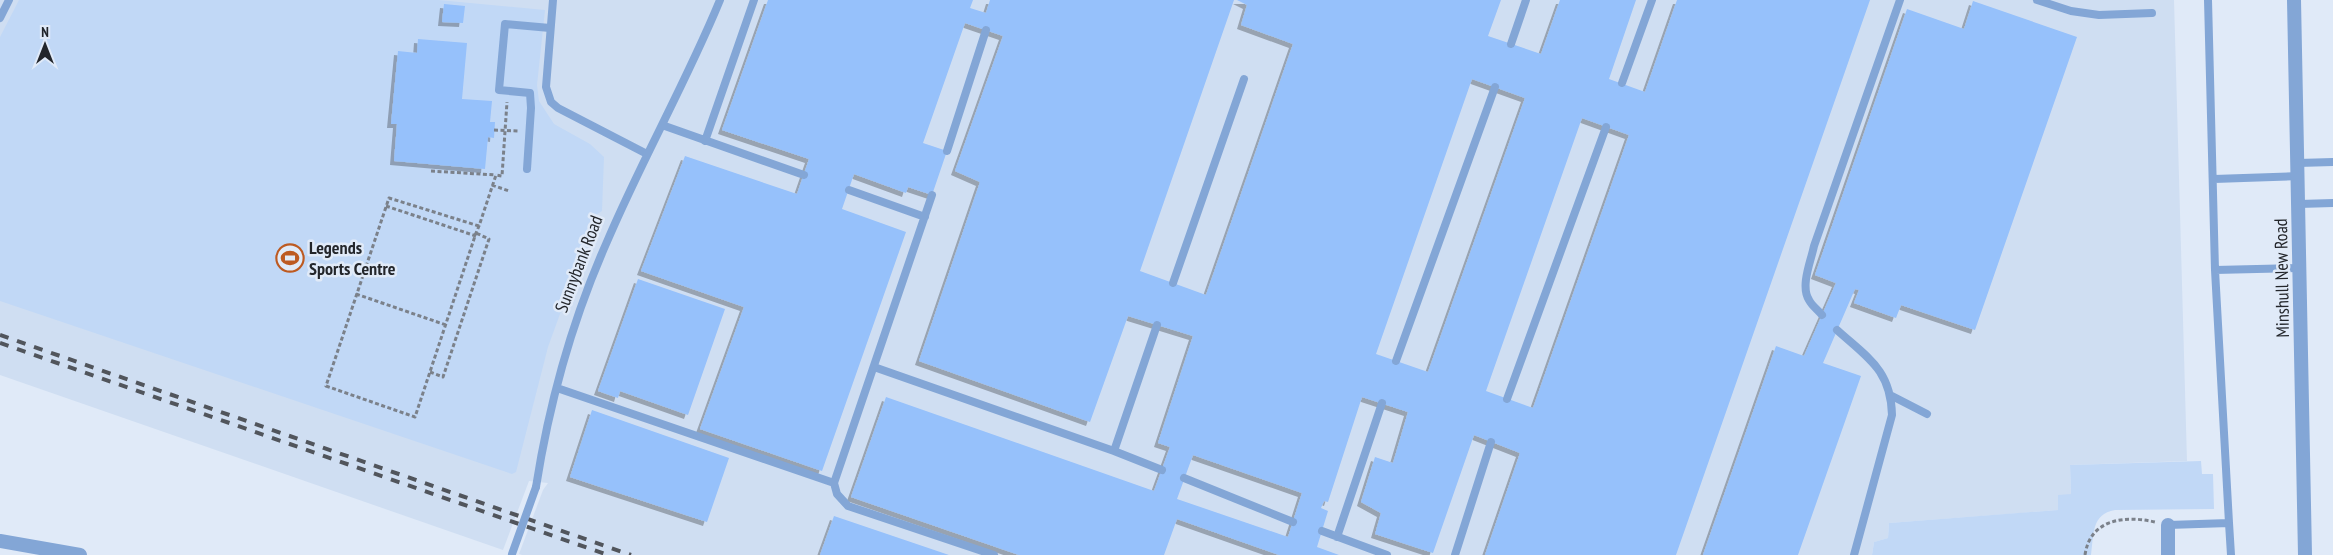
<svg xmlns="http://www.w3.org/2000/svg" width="2333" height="555" font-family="'PT Sans Narrow',sans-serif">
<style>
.built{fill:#cfdef2}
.green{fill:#c1d8f6}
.building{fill:#96c1fb;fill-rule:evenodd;filter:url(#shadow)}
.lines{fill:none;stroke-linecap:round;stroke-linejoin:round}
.path{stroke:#7b818a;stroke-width:3;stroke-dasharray:4 2.5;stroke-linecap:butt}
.service{stroke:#83a6d6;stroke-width:8}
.minor{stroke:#83a6d6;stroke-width:14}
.tertiary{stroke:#83a6d6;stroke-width:14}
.rail{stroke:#51555c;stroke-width:4;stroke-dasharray:9 9;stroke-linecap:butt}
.service-bridge{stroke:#83a6d6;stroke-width:8}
.labels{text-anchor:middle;stroke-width:5;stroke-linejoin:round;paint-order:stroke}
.poi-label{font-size:18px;font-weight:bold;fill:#23262b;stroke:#e0eaf8;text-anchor:start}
.street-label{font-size:18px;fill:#23262b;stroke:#e0eaf8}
</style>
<defs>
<filter id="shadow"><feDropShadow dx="-4" dy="4" stdDeviation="0" flood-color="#0004"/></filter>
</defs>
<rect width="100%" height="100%" fill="#e0eaf8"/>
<!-- built -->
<path class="built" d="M0,0H2174L2187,461L2070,465L2071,495L2059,510L1889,523L1888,538L1874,542L1872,555H522L519,554L543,490L548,483L529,481L503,550L0,375Z"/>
<!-- green -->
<path class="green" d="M19,0H438L545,10L537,85L539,101L554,124L590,144L604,157L602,211L596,215L548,347L516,472L512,474L0,301V37Z
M2201,461L2202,474H2213L2214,509L2115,510C2091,514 2094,535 2091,555H1872L1874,542L1888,538L1889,523L2058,510V495L2071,494L2070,465Z"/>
<!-- building -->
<path class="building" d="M768,0H973L970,8L986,13L990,0H1234L1140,271L1206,295L1293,44L1241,25L1247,5L1237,0H1501L1488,36L1541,54L1560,0H1636L1609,79L1645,92L1677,0H1870L1676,555H1485L1520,453L1474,435L1433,553L1375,534L1381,513L1361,502L1375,457L1393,463L1408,412L1362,397L1328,502L1324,501L1321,508L1328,511L1317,547L1339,555H1279L1177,519L1164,555H1019L851,497L886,397L1154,491L1170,447L1158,443L1193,336L1128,316L1090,422L919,361L980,182L955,171L1003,36L965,23L923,143L947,151L932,195L908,187L906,193L854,174L842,209L906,232L822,471L700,429L744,307L641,271L685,156L797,194L809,159L722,130ZM1472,79L1525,98L1428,372L1376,354ZM1582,118L1629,135L1533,408L1486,391ZM1193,455L1302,493L1288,537L1177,499Z
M1973,1L2077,37L1975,330L1901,305L1896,318L1854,303L1859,290L1855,289L1823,363L1861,376L1798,555H1703L1776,346L1804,356L1836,283L1815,275L1907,9L1964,29Z
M444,4L465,6L463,23L442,22Z
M418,39L467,43L462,99L492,101L490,122H495L494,138L488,137L485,169L394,161L397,124H391L398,51L417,53Z
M638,279L725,309L688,415L620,391L618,398L598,391Z
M592,410L729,458L707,522L570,477Z
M834,516L949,555H820Z"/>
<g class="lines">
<!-- path -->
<path class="path" d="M494,130L518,131
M431,171L496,175
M492,185L509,191
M386,206L476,236
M479,226L389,198L326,386L415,417L476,233L479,226L496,175L502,176L507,102
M356,294L446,325
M430,372L443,377L489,239L476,233
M2085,555C2090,519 2125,515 2155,522"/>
<!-- service -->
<path class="service" d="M553,0L546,87L551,102L558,108L647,154
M2037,0L2071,11L2099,15L2152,13
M0,18L9,0
M1511,44L1526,0
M1622,83L1652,0
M662,125L804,175
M705,141L754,0
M947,151L986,30
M2298,163L2333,162
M527,169L531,108L530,93L499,90L505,24L550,28
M2214,179L2299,176
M849,190L925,217
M2299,204L2333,203
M2215,270L2301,268
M1173,283L1244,79
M1822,315C1818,310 1812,306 1809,300C1800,286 1811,261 1814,246L1900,0
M1837,330C1868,358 1891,370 1892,415L1854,555
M1396,361L1495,87
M874,367L1114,451L1162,470
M557,388L834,483L932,195
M1892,396L1927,414
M1507,399L1606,127
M1114,451L1157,325
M1184,478L1293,522
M834,483L837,494L848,506L994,555
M536,487C549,404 572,321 606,244C641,161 686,83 720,0
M2229,523L2231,555
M2168,525L2229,523L2215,270L2208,0
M1322,531L1387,555
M1337,537L1382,403
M1455,555L1491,442"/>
<!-- minor -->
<path class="minor" d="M2168,525V555
M0,541L80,555"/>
<!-- tertiary -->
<path class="tertiary" d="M2294,0L2305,555"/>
<!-- rail -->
<path class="rail" d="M0,335L631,555
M0,343L608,555"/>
<!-- service-bridge -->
<path class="service-bridge" d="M512,554L536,487"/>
</g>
<!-- icons -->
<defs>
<g id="stadium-ring" transform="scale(1.4375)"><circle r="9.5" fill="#e0eaf8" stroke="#bd5a21" stroke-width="1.5"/><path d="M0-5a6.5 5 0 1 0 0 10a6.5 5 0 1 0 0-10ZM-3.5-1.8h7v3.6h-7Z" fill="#bd5a21"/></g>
</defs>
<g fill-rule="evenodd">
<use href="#stadium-ring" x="290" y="258"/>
</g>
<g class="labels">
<!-- poi labels -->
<g class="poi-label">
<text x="309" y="254">Legends<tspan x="309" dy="21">Sports Centre</tspan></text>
</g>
<!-- street labels -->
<g class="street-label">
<text transform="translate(579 264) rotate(-69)" y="6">Sunnybank Road</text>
<text transform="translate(2282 278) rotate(-91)" y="6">Minshull New Road</text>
</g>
</g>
<!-- north arrow -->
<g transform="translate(45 45)" stroke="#e0eaf8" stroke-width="4" paint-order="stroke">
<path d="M0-4L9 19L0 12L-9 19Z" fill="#23262b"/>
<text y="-8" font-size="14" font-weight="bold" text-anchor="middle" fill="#23262b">N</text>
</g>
</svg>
